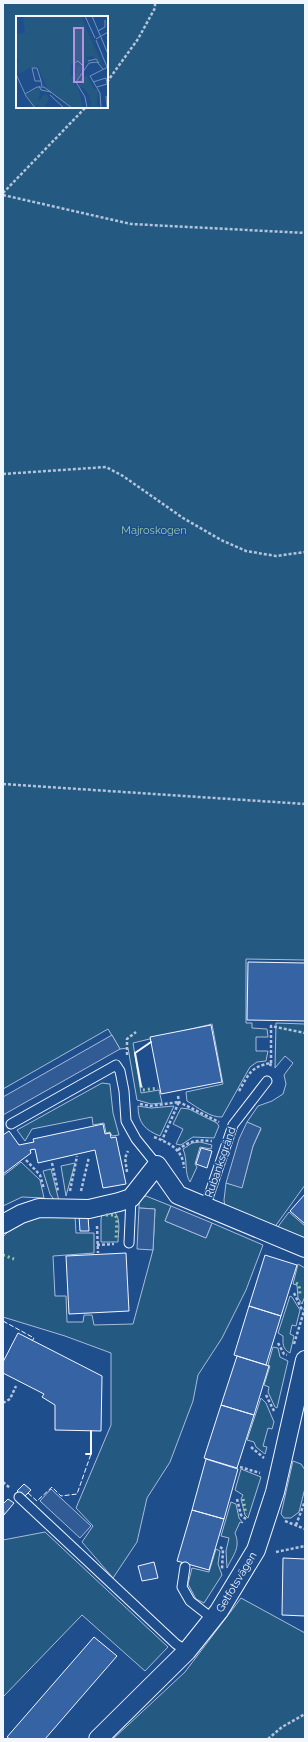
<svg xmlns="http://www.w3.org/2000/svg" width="308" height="1742" font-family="Raleway,sans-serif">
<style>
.green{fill:#245a82;stroke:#a8bbd7;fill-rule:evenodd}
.parking{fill:#305b95;stroke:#a8bbd7}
.building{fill:#3563a3;stroke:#f2f6ff}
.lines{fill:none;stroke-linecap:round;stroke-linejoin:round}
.lane-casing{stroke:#f2f6ff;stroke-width:11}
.street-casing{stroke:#f2f6ff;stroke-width:20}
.path{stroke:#b3c4dc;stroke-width:2.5;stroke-dasharray:3 2;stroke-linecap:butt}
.lane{stroke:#1f4e8c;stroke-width:9}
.street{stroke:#1f4e8c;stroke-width:18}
.hedge{stroke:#97c8a6;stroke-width:3;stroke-dasharray:2 3;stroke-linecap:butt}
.fence{stroke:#f2f6ff;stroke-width:1;stroke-dasharray:5 2;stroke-linecap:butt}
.wall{stroke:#f2f6ff;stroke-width:2}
.labels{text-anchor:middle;stroke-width:3;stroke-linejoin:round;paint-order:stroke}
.park-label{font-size:11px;fill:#97c8a6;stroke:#1f4e8c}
.street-label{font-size:11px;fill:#f2f6ff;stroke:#1f4e8c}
.inset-road{fill:none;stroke:#7391ba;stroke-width:1}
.view{fill:#b691df;fill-opacity:0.15;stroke:#b691df;stroke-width:2}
.inset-edge{fill:none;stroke:#f2f6ff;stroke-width:2}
</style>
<rect width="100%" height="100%" fill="#1f4e8c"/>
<!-- green -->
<path class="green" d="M3,3H305V960L246,959V1023H252V1028L267,1029L268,1037H256V1051H268L266,1061L257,1062L250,1067L222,1117C211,1118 197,1107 187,1101L186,1092L223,1084L212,1024L133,1043L141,1093L159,1090L162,1103L151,1104L137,1100L128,1048L120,1049L108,1029L3,1089ZM17,17H107V107H17Z
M276,1023L305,1024V1185L274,1228L225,1207L224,1200L226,1183L242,1187L253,1146L261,1129L247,1122L258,1106L272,1101L283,1094L286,1084L284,1075L293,1063L285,1056L275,1068Z
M102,1083L110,1084V1085L113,1113L119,1135L112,1136L110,1132L106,1133L104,1123L93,1125L92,1117L32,1129L25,1141L17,1130Z
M138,1106L151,1108L174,1106L160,1136C145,1130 138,1123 138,1106Z
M181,1108L189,1109L217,1123L219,1126L214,1138L193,1137L181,1145L176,1144L183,1129L173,1124Z
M200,1142L212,1145L211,1149L200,1147L195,1164L197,1167L190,1182C184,1173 188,1160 183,1149L192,1143Z
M21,1162L40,1180L44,1198L22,1197L3,1206V1176Z
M75,1163L66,1196L61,1166Z
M51,1169L59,1201L57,1204L50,1194L43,1171Z
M146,1196L171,1206L165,1221L206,1238L212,1223L263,1245L246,1290L222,1338L198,1375L193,1401L170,1462L147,1498L137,1542L113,1578L82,1542L93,1526L76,1508L111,1425V1353L65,1336L3,1317V1237C23,1214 48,1215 75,1215L76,1233H94V1253L53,1256L55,1296H66L67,1322H83L84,1315H92L94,1325L133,1324L153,1250L155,1209L139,1208V1199Z
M113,1211C122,1217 118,1233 118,1242H101V1219L102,1214Z
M289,1212L305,1226V1238L277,1228Z
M298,1264L305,1268V1296L302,1304L298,1298L297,1285L293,1284Z
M290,1296L292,1297L300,1310L296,1326L292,1325L290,1334L294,1336L290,1353C282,1349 283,1343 283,1336L278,1333Z
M273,1347L278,1348L280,1357L288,1361L277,1408L275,1407L268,1392L269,1387L264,1385L270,1366L268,1365Z
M261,1398L266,1403L274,1422L272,1429L268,1428L263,1446L267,1447L265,1454L256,1447L254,1442L247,1440Z
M293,1461L301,1464L305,1470V1488L299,1512L291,1518H284L281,1514Z
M241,1469L261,1477L248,1518L245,1515L241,1499L243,1495L235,1490Z
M231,1502L236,1504L239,1518L243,1523L240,1522L235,1533C241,1548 233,1555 227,1568L226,1551L229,1538L221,1536Z
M45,1532L168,1647L145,1671L82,1615L3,1697V1540Z
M216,1549L220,1551L218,1564L222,1575L204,1603L196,1599L188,1584L192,1568L209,1572Z
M241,1598L305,1633V1739H113L185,1672Z"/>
<!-- parking -->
<path class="parking" d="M112,1035L120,1049L3,1115V1097Z
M247,1122L261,1128L253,1146L242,1188L226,1183L239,1139Z
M171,1206L212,1223L206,1238L165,1221Z
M139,1208L155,1209L153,1250L137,1249Z
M51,1489L91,1526L80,1538L40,1501Z"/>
<!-- building -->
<path class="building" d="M248,962L305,963V1021L247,1020Z
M211,1025L222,1082L161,1094L150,1037Z
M103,1124L105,1134L110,1133L111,1138L116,1137L126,1184L103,1188L95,1150L38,1163L35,1149L30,1150L31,1153L3,1174V1135L9,1131L19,1145L34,1142L33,1139Z
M201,1148L212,1151L207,1168L196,1164Z
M305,1194V1224L290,1211Z
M79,1216H88L89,1231H80Z
M126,1253L129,1311L69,1314L66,1256Z
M265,1255L297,1265L281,1316L249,1306Z
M249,1306L281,1316L266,1365L234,1355Z
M18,1333L102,1376L101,1431L55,1430V1405L42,1397L44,1394L3,1373V1362Z
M237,1356L269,1366L254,1415L221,1405Z
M221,1405L254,1415L237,1468L204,1458Z
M206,1459L238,1469L224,1519L192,1510Z
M24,1484L31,1490L24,1497L17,1491Z
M8,1499L14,1503L4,1515L3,1504Z
M192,1510L224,1519L209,1570L177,1561Z
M283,1558L305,1559V1616L282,1615Z
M154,1562L158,1578L142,1581L138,1566Z
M94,1637L117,1656L45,1739H10L7,1737Z"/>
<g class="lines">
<!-- lane casing -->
<g class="lane-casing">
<path id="lane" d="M11,1124L116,1065L120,1071L124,1091L126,1121L136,1139L157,1165
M205,1207L233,1125L267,1081
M129,1243L131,1198
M19,1497L176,1644L187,1651
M185,1567L182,1587L190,1601L213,1619"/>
</g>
<!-- street casing -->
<g class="street-casing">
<path id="street" d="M3,1224L21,1214L39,1208L89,1209L119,1202L131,1198L157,1165L178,1195L305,1248
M98,1739L187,1651L219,1611L256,1550L275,1492L305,1360"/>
</g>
<!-- path -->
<path class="path" d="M107,82L138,39L155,8V3
M3,193L86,107
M3,195L131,224L305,233
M3,474L106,467L123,476L183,518L221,540L246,551L276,556L305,552
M3,784L305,804
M127,1055V1039L136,1032
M271,1063V1026L305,1033
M239,1091C249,1074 250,1067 271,1063L270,1067
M178,1096L179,1102L219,1122
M140,1104L150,1106L179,1102L162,1140
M154,1137C169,1143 183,1149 184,1168
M178,1150C190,1140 198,1140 212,1141
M26,1160L40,1175L44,1189
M52,1163L58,1191
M127,1172L125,1158L128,1151
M70,1191L77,1156
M81,1191L89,1157
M97,1226L98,1253
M97,1245L114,1244
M294,1293L301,1308L304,1309
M278,1343L284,1354L287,1355
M294,1344L305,1308
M266,1395L274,1411
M3,1403L10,1399L16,1386
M251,1447L264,1458
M240,1467L260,1473
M3,1482L10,1488
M237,1499L241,1515L246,1519
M285,1521L305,1529
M296,1525L305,1501
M220,1547L223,1549L222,1569
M276,1552L305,1546
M268,1739L282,1727L305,1714"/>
<!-- lane -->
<use href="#lane" class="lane"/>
<!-- street -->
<use href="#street" class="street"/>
<!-- hedge -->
<path class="hedge" d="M141,1086L142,1090L158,1088
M106,1215H115L117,1219L116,1239
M3,1255L14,1259
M296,1283L299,1285L300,1294
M243,1499L246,1514"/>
<!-- fence -->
<path class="fence" d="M3,1321L34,1338L32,1341
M28,1493L37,1501L52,1487L61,1496L77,1494L91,1454"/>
<!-- wall -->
<path class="wall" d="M141,1086L135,1053L151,1042
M86,1454H91V1431"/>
</g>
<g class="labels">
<!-- park labels -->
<g class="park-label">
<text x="154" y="534">Majroskogen</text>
</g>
<!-- street labels -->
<g class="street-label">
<text transform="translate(220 1162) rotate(-71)" y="4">Rubanksgränd</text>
<text transform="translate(236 1582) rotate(-59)" y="4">Getfotsvägen</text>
</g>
</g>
<!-- overview -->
<g transform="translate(16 16)">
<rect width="92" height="92" fill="#1f4e8c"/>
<path d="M7,0H65L75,24L79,26H76L88,52L83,45L73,46L83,45L76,40L69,42L76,43L71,44L72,47L69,46L68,50L65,49L66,45L64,49L61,44L55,48L54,59L56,60L61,56L57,49L60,48L61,53L62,49L66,51L62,64L60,62L58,68L62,72L67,92H57L44,84L31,72L22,50L13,52L4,58L0,51L3,44L0,39V18L9,17ZM71,59L78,73L82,74L81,86H84L81,87L82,92H75V87L71,88L75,87L73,79L68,72L62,70L64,67L61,66ZM23,71L24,78L20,92L10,79ZM30,77L33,83L28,92H23L21,87Z" fill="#245a82"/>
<path class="inset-road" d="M69,0L79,22M76,0L92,38M82,15L89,11V4M80,23L92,16M80,24L91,51M72,45L80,43L83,47M58,47L62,45L68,51M0,58L10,80L19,92M25,65L21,52H16L19,65H25L26,70M77,66L90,62L91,68L81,71M23,70L25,74L35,76M9,78L21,71H28L56,92M34,79L48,92M90,80L91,92M71,92L69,81L60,66L73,47L81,46L87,53M85,92L84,77L74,60L92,51"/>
<path class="view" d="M58,12H67V66H58Z"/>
<rect width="92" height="92" class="inset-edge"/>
</g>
<!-- border -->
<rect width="308" height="1742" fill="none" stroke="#f2f6ff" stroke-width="8"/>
</svg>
